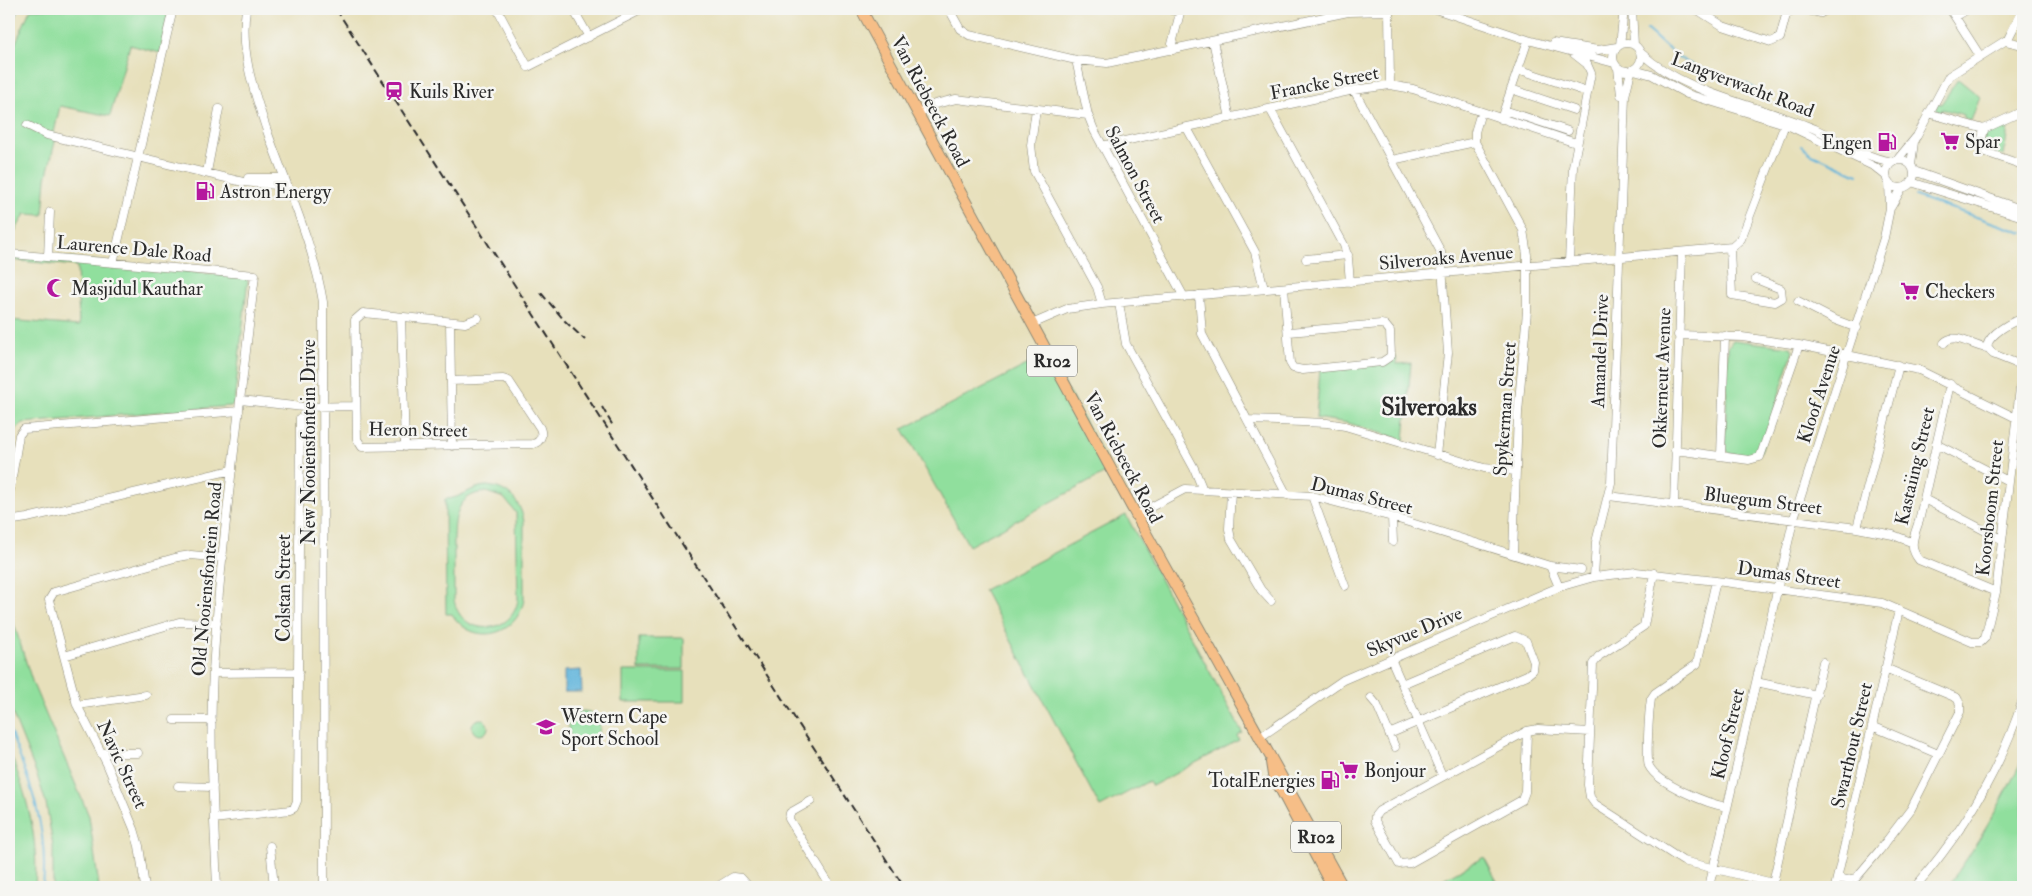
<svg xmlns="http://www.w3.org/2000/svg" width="2032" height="896" font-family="'IM FELL Double Pica',serif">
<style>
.green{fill:#90df9d;stroke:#5e8564;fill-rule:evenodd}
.water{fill:#5eb4db;stroke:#447083}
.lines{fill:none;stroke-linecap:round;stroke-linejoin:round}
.stream{stroke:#5eb4db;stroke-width:2}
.minor-casing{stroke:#898673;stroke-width:9}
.major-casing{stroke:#898673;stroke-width:12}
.minor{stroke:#fff;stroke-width:8}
.major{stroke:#f6be87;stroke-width:10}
.rail{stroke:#2b2b2b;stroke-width:2;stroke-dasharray:8 4;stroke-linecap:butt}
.labels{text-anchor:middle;stroke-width:5;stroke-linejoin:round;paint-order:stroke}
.shield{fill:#f6f6f2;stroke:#686867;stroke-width:1}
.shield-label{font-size:18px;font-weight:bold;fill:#2b2b2b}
.street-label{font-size:19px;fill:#2b2b2b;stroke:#f6f6f2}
.poi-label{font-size:19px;fill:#2b2b2b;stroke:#f6f6f2;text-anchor:start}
.district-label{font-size:24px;font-weight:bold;fill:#2b2b2b;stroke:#f6f6f2}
</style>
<rect width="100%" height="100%" fill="#f6f6f2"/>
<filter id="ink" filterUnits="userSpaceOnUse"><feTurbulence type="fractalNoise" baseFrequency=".02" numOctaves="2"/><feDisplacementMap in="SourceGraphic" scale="10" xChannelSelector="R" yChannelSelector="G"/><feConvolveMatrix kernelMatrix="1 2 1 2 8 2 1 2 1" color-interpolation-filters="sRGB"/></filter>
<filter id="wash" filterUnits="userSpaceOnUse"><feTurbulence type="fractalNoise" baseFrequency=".0096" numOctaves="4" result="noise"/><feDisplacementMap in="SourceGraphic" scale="20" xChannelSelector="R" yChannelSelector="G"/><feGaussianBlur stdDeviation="1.12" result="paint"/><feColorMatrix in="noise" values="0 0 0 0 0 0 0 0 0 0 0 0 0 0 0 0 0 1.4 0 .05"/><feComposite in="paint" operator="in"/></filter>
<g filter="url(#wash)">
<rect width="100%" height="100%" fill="#e7e0bb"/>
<!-- green -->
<path class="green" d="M34,9H169L160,53L130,45L110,116L60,106L53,137L56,138L46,179L43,215L25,214L9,242V58L30,10Z
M1958,79L1980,97L1971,121L1964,119V115L1942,109L1941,113L1936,109L1937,102L1941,104Z
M2009,120L2004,156L1987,150L1983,142L1985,133L1999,125L2001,129L2007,126L2005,122Z
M9,252L248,278L234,404L231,406L23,423L16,429L9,468V320L79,326L77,266L9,260Z
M1733,340L1791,347L1793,351L1761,451L1753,457L1730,454L1725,448L1728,347Z
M1048,354L1111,470L969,546L903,429Z
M1396,357L1397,364L1411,363L1404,440L1348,423L1316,418L1320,369L1387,364Z
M486,486C507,487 521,501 524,522V599C518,637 472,647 452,614H446L445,499C461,499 470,487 486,486ZM486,492L504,498L516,513L518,599C513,637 459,637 454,599C454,583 454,568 454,552C454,526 452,494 486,492Z
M1126,515L1242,732L1237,735L1239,740L1152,786L1149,781L1100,807L984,590Z
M9,608L33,684L89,816L99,887H53V846L46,803L37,775L9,705Z
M639,638H684V669H639Z
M623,671H685V702H623Z
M568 727a16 16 0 1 1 32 0a16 16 0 1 1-32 0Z
M472 727a8 8 0 1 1 16 0a8 8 0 1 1-16 0Z
M9,750C27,795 39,838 35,887H9Z
M2023,758V887H1947C1977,847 2001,803 2023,758Z
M1484,857L1500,887H1428Z"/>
<!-- water -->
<path class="water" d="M581,670L582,692H564V671Z"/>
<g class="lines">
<!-- stream -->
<path class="stream" d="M1647,30C1659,40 1670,52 1683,60C1705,75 1753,77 1767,100
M9,31L18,9
M1801,146L1810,153L1858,175
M1915,196L2023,233
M9,729C30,781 49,830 43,887"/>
</g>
</g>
<g filter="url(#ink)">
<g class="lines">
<!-- minor casing -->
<g class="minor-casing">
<path id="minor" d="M246,9C240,51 253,89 266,128C286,185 313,242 323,302L324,887
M497,9L528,67L643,9
M573,9L589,37
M949,9L960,29L969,35L1076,60L1107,63L1348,12L1389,11
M1169,9L1180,13
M1389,9L1390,85
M1435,9L1528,40L1614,63
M1632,9L1634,45
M1696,9L1723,26L1771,42L1780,38L1786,15L1792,9
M1803,9L1821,13L1828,9
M1950,9L1980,56
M1955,17L1968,9
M1213,41L1230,118
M2006,41L2023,45
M1613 57a14 14 0 1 1 28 0a14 14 0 1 1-28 0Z
M1553,43L1598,50L1617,47
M1620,45L1624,9
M1173,50L1172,44L1181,9
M1641,53C1686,95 1759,105 1815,129C1843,142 1861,156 1892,162
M1076,60L1088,115L1094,130L1184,297
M1618,68L1621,95
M1518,69L1587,92
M1634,70L1652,75L1687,94L1785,124L1875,167L1886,176
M1511,89L1574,110
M1354,90L1441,252L1448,353L1437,455
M1036,109L1031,145L1034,171L1097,287L1102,304
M1270,109L1344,245L1348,258L1350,282
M1504,110L1568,131
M1481,112L1475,132V142L1523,230L1527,255V311L1518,413L1513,554
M1928,113L1984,129L2023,111
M918,114L935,104L956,99L1088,115
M1501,119L1528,40
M27,125L47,135L243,182L287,186
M1187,128L1255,252L1264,289
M1984,129L1981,143L1985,152L2023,165
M1102,146L1354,90L1390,85L1413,89L1576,143
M1886 174a14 14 0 1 1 28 0a14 14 0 1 1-28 0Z
M1392,160L1475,142
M1897,160L1917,136L1949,76L2008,39L2023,9
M1911,165L1914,142
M1914,171L2023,210
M207,172L219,109
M248,178H284
M1911,182L2023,217
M1891,207L1902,188
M1730,248L1732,295L1775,302L1782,298L1781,289L1756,279
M11,254L255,275C240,407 221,539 213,672C209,744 214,816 217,887
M48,257L50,212
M1306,259L1348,255
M1569,262L1573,167L1591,73L1587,64L1573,53
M113,263L173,9
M1284,288L1290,363L1293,368L1303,370L1382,362L1391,356L1390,331L1385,325L1381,324L1289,332
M1199,295L1202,334L1287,495
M1798,301L1833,319L1857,328
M1119,303L1126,344L1194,468L1203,490
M401,317L405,447
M450,322L452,446
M1032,324L1067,309L1102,304L1732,247L1741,239L1785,124
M1678,335L1742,337L1799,345L1919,370L2016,418
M1944,343C1955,331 1973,347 1987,348
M2023,366L1993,354L1987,346C1989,335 2013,319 2023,320
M451,381L503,379L509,381L540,428C543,435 541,442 533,444L362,447L357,439L355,320L363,313L465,323L478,318
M1950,384L1919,521C1914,536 1908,547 1919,560L1996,592
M241,400L303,407L355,406
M1249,420L1327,423L1345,426L1484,468L1516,471
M1936,444L2008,481
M1675,450L1749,460L1760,457L1799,345
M1721,456L1725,336
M1231,491L1229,529L1231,539L1261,590L1271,601
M9,495L19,435L24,429L239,411
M1312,496L1345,586
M1609,496L1857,528L1893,535L1911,542
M1924,499L2001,539
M1674,505L1682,252
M1136,515L1185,489L1312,496L1392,517L1550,566L1581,570
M1392,517L1393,542
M9,518L14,520L27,518L232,470
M1857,528L1899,365
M1550,566L1559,587
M1654,573L1644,626L1599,656L1593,664L1588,785L1590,797L1595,804L1683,861L1773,883
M1594,577L1596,542L1611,483L1625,96L1631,71
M1716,581L1697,664L1655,693L1651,699C1649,711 1646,757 1649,766C1658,784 1708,804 1727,807
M64,656L179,622L217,623
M1391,659L1442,775
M213,673L299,672
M1756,682L1817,695
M1371,698L1377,705L1395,747
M77,705L146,695
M174,720H212
M1872,726L1938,754
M1527,731L1525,792L1522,800L1410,863L1399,864L1375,821V816L1379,811L1527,731L1538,729L1590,732
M1389,734L1527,675L1533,670L1534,662L1526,641L1515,636L1402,684
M1259,738L1343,680L1559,587L1594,577L1636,572L1716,581L1882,603L1972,642H1981L1985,638L1996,592L2023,363
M101,753H138
M178,786L213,787
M811,801L790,813L789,819L831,887
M214,819L290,810L294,808L297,801L300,418
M270,846L274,887
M1837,878L1847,880L1856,878L1879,851L1911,809L1960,712V704L1957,698L1885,668
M145,887L139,846L134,829L107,764L77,705L49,600L54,592L178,557L191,555L223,558
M717,887L733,877L741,878L749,887
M1709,887L1793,521L1884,238L1890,208L1889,183
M1772,887L1823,662
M1835,887L1899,610
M1915,887C1963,832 2001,769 2023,699"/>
</g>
<!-- major casing -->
<g class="major-casing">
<path id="major" d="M861,9L1136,515L1343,887
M1271,762L1273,775L1332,887"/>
</g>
<!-- minor -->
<use href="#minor" class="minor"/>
<!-- major -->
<use href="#major" class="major"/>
<!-- rail -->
<path class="rail" d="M336,9L904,887
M541,293L565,321L585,340
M602,407L613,426"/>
</g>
</g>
<!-- icons -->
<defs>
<g id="station-bare" transform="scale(1.5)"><path d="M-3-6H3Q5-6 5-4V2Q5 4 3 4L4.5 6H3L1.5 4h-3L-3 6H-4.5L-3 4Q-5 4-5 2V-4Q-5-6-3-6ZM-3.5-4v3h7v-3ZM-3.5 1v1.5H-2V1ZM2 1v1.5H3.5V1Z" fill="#b5179e" stroke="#f6f6f2" stroke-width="2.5" paint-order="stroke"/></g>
<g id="supermarket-bare" transform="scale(1.5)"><path d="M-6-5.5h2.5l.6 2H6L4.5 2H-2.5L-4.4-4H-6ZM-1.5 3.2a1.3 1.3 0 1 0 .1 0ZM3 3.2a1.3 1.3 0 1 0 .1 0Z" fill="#b5179e" stroke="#f6f6f2" stroke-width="2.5" paint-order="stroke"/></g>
<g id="fuel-bare" transform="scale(1.5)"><path d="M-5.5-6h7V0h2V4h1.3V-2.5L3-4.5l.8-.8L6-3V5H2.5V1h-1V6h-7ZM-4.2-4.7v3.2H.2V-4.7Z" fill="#b5179e" stroke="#f6f6f2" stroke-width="2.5" paint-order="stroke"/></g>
<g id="mosque-bare" transform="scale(1.5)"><path d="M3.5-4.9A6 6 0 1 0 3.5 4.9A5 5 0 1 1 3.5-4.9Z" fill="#b5179e" stroke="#f6f6f2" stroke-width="2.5" paint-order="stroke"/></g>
<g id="school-bare" transform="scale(1.5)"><path d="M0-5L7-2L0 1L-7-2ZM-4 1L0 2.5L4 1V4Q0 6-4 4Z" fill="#b5179e" stroke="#f6f6f2" stroke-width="2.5" paint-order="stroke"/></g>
</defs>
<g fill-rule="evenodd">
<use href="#station-bare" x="394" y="91"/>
<use href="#supermarket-bare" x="1950" y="141"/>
<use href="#fuel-bare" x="1887" y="142"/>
<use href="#fuel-bare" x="205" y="191"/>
<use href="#mosque-bare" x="56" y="288"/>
<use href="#supermarket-bare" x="1910" y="291"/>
<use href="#school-bare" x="546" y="727"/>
<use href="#supermarket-bare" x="1349" y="770"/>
<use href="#fuel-bare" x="1330" y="780"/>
</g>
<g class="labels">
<!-- shield labels -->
<g class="shield">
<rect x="1027" y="345.5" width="50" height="31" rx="4"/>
<rect x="1291" y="821.5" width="50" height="31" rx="4"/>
</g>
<g class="shield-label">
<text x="1052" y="367">R102</text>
<text x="1316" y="843">R102</text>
</g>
<!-- street labels -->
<g class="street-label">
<text transform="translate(1324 82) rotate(-11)" y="7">Francke Street</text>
<text transform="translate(1743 84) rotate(21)" y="7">Langverwacht Road</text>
<text transform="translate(931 101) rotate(62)" y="7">Van Riebeeck Road</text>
<text transform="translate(1136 174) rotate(62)" y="7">Salmon Street</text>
<text transform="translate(134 248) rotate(5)" y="7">Laurence Dale Road</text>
<text transform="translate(1446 257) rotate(-5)" y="7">Silveroaks Avenue</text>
<text transform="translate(1599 351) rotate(-88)" y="7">Amandel Drive</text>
<text transform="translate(1661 378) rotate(-88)" y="7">Okkerneut Avenue</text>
<text transform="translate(1818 394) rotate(-72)" y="7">Kloof Avenue</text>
<text transform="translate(1504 409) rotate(-86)" y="7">Spykerman Street</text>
<text transform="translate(418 429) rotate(1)" y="7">Heron Street</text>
<text transform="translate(308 442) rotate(-90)" y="7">New Nooiensfontein Drive</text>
<text transform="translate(1124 457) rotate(62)" y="7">Van Riebeeck Road</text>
<text transform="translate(1914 466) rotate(-77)" y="7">Kastaiing Street</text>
<text transform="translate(1362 495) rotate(14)" y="7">Dumas Street</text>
<text transform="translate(1763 500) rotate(7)" y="7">Bluegum Street</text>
<text transform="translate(1989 508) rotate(-84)" y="7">Koorsboom Street</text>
<text transform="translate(1789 574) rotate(8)" y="7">Dumas Street</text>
<text transform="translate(206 579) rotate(-85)" y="7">Old Nooiensfontein Road</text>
<text transform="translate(283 588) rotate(-90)" y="7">Colstan Street</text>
<text transform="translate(1414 631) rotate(-23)" y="7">Skyvue Drive</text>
<text transform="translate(1727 734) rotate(-77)" y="7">Kloof Street</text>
<text transform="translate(1851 745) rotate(-77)" y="7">Swarthout Street</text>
<text transform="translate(123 764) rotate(65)" y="7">Navic Street</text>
</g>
<!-- poi labels -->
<g class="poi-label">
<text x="409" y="98">Kuils River</text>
<text x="1965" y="148">Spar</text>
<text x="1872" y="149" text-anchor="end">Engen</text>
<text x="220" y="198">Astron Energy</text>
<text x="71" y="295">Masjidul Kauthar</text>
<text x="1925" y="298">Checkers</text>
<text x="561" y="723">Western Cape<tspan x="561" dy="22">Sport School</tspan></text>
<text x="1364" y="777">Bonjour</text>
<text x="1315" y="787" text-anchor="end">TotalEnergies</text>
</g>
<!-- district labels -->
<g class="district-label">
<text x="1429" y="415">Silveroaks</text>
</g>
</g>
<!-- margin -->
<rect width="2032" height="896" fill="none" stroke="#f6f6f2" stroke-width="30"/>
</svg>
